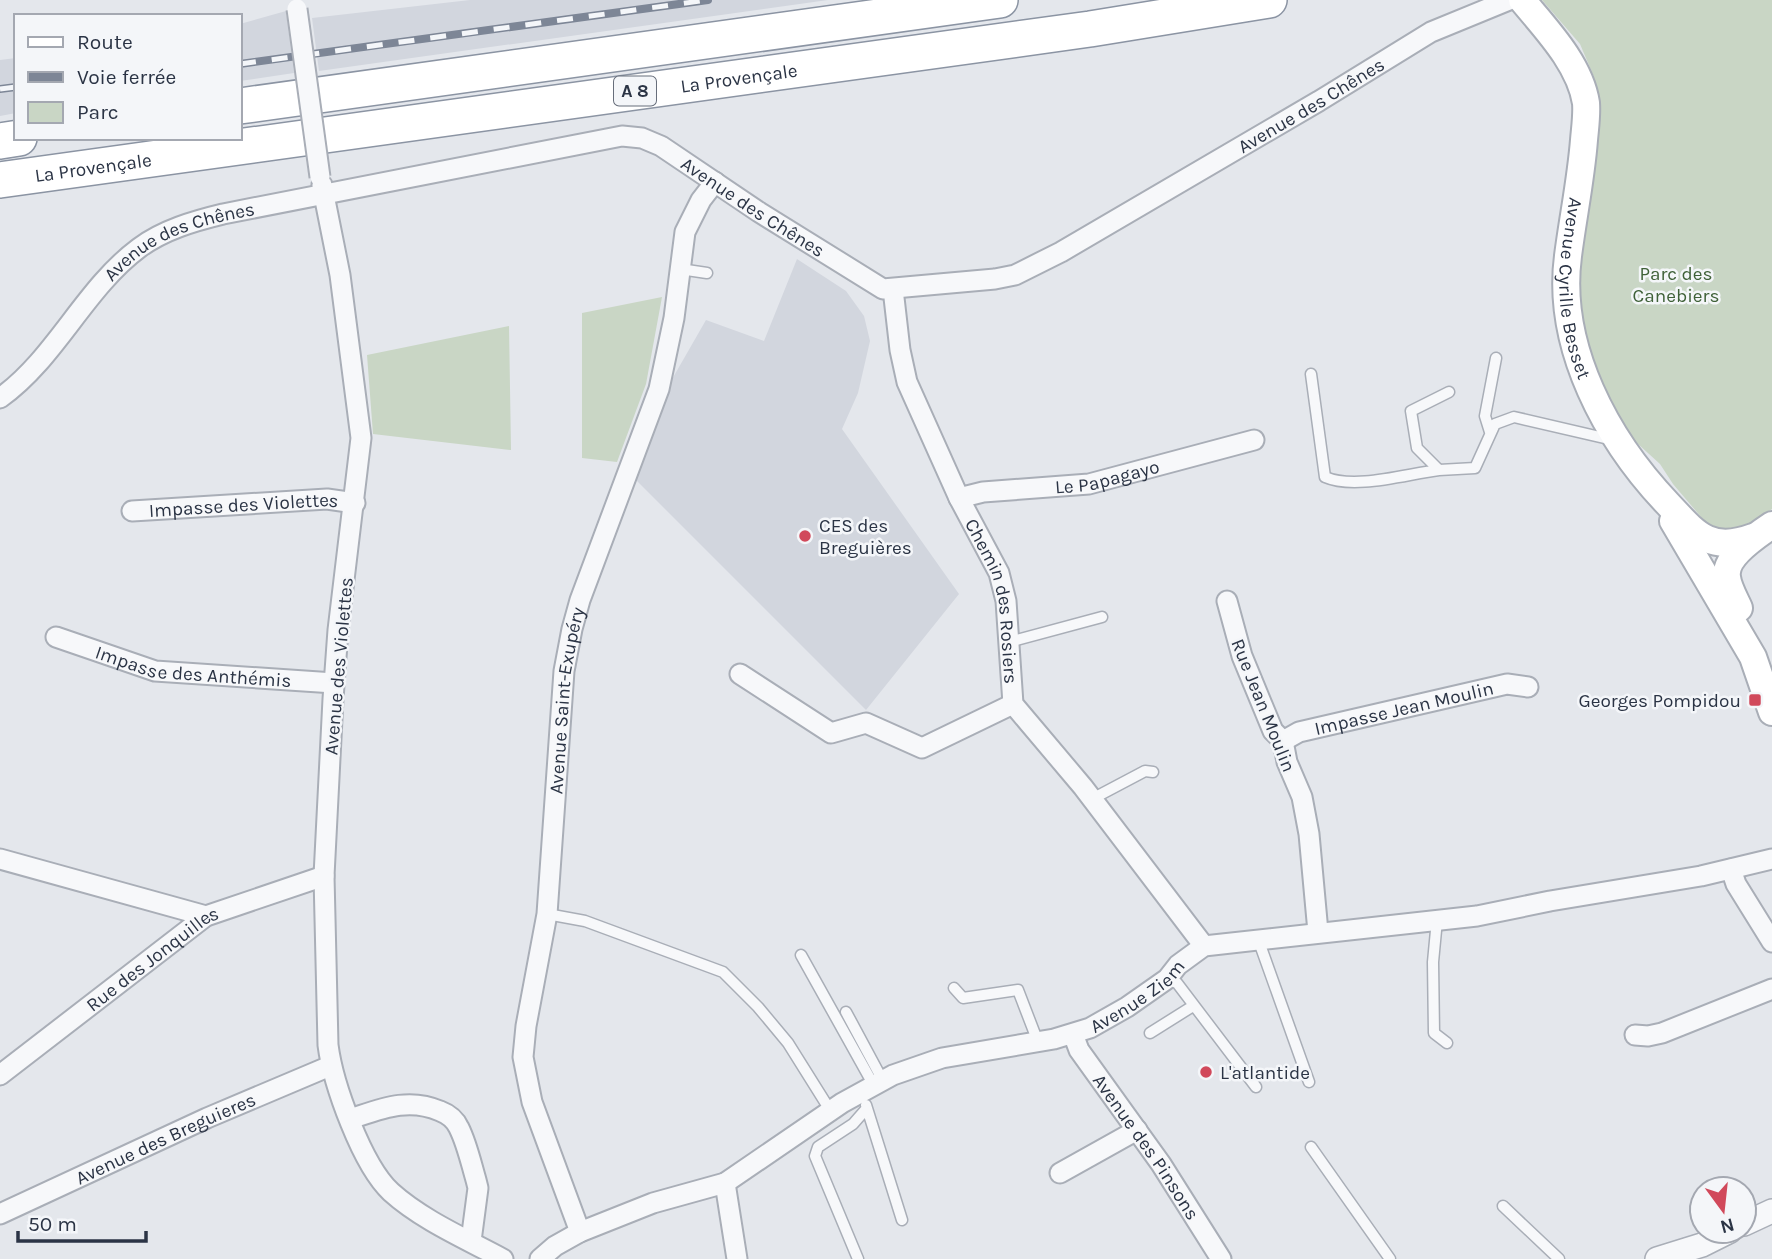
<svg xmlns="http://www.w3.org/2000/svg" width="1772" height="1259" font-family="Karla,sans-serif">
<style>
.built{fill:#d2d6de}
.green{fill:#c9d6c5}
.lines{fill:none;stroke-linecap:round;stroke-linejoin:round}
.service-casing{stroke:#a9aeb7;stroke-width:13}
.minor-casing{stroke:#a9aeb7;stroke-width:23}
.tertiary-casing{stroke:#a9aeb7;stroke-width:26}
.secondary-casing{stroke:#a9aeb7;stroke-width:30}
.motorway-casing{stroke:#8b94a3;stroke-width:38}
.service{stroke:#f7f8fa;stroke-width:10}
.minor{stroke:#f7f8fa;stroke-width:19}
.tertiary{stroke:#f7f8fa;stroke-width:23}
.secondary{stroke:#fff;stroke-width:26}
.motorway{stroke:#fff;stroke-width:35}
.rail-casing{stroke:#7d8696;stroke-width:8}
.rail{stroke:#f4f6f9;stroke-width:5;stroke-dasharray:16;stroke-linecap:butt}
.minor-bridge-casing{stroke:#a9aeb7;stroke-width:23;stroke-linecap:butt}
.minor-bridge{stroke:#f7f8fa;stroke-width:19}
.poi-dot{fill:#d1495b;stroke:#f4f6f9;stroke-width:2.5}
.labels{text-anchor:middle;stroke-width:5;stroke-linejoin:round;paint-order:stroke}
.shield{fill:#f4f6f9;stroke:#676e7b;stroke-width:2}
.shield-label{font-size:18px;font-weight:bold;fill:#2b3445}
.street-label{font-size:19px;fill:#2b3445;stroke:#f4f6f9}
.park-label{font-size:19px;fill:#3f6138;stroke:#f4f6f9}
.poi-label{font-size:19px;fill:#2b3445;stroke:#f4f6f9;text-anchor:start}
</style>
<rect width="100%" height="100%" fill="#e4e7ec"/>
<!-- built -->
<path class="built" d="M470,0H828L319,71L312,18Z
M286,11L294,73L240,81V24Z
M16,58V113L0,116V60Z
M797,259L846,291L864,316L870,341L858,393L842,429L959,594L866,710L634,478L671,381L706,320L764,341Z"/>
<!-- green -->
<path class="green" d="M1542,0H1772V509L1757,519L1752,532L1713,531L1673,484L1660,464L1627,434L1600,382L1589,348L1582,311L1579,282L1595,163L1598,111L1594,77L1580,44Z
M662,297L646,384L617,462L582,458V313Z
M509,326L511,450L373,434L367,355Z"/>
<g class="lines">
<!-- service casing -->
<g class="service-casing">
<path id="service" d="M680,269L707,273
M1311,374L1325,477C1355,490 1406,474 1439,470
M1449,392L1411,411L1417,448L1439,470L1475,468L1495,424L1514,417L1613,440
M1490,432L1485,416L1496,358
M1009,642L1102,617
M1092,799L1145,771L1153,772
M547,914L585,921L723,972L758,1007L788,1043L830,1110
M1437,920L1433,962L1434,1033L1447,1043
M1258,939L1309,1082
M801,955L873,1084
M1167,979L1177,983L1256,1087
M954,988L963,998L1018,990L1038,1042
M846,1012L882,1079
M1150,1033L1193,1006
M866,1105L902,1220
M1311,1147L1390,1259
M1503,1206L1559,1259
M858,1259L815,1156L818,1147L853,1124L867,1108"/>
</g>
<!-- minor casing -->
<g class="minor-casing">
<g id="minor">
<path d="M322,185L340,275L361,438L338,630L333,699L324,876L328,1045C333,1084 362,1165 391,1192C422,1220 466,1239 503,1259"/>
<path id="s1" d="M893,289L900,350L907,382L959,498L999,573L1006,601L1013,704L1083,787L1204,946"/>
<path id="s2" d="M0,398C56,358 84,289 139,248C163,230 194,221 223,214L622,136L642,138L661,146L759,212L883,289L995,279L1015,275L1061,252L1319,101L1431,32L1509,0"/>
<path id="s3" d="M959,498L983,492L1089,484L1254,440"/>
<path id="s4" d="M132,511L327,499L355,503"/>
<path d="M1227,601L1242,656L1273,731L1283,741L1287,762L1302,797L1309,834L1318,932"/>
<path id="s5" d="M56,637L155,671L334,683"/>
<path d="M740,674L831,733L866,723L922,748L1013,704"/>
<path id="s6" d="M1283,741L1299,732L1507,684L1528,687"/>
<path d="M0,859L206,916"/>
<path d="M1731,869L1736,884L1772,942"/>
<path id="s7" d="M1073,1034L1079,1050L1161,1164L1221,1259"/>
<path d="M1635,1035L1648,1036L1662,1033L1772,989"/>
<path id="s8" d="M0,1075L206,916L324,876"/>
<path d="M350,1119C381,1109 408,1097 440,1111C448,1114 455,1119 459,1128C467,1144 471,1163 476,1180L478,1188L471,1241"/>
<path d="M1060,1173L1137,1130"/>
<path d="M725,1183L737,1259"/>
<path id="s9" d="M0,1214L207,1118L330,1066"/>
<path id="s10" d="M580,1232L532,1102L523,1057L526,1026L547,914L564,671L572,629L580,600L659,389L674,318L685,232L701,200L715,182"/>
<path id="s11" d="M540,1259L555,1246L580,1232L653,1203L725,1183L842,1103L893,1075L942,1058L1054,1039L1090,1028L1127,1007L1167,979L1178,965L1204,946L1477,916L1550,901L1701,876L1772,859"/>
</g>
</g>
<!-- tertiary casing -->
<g class="tertiary-casing">
<path id="tertiary" d="M1744,1224L1772,1211
M1657,1259L1702,1245L1730,1231"/>
</g>
<!-- secondary casing -->
<g class="secondary-casing">
<g id="secondary">
<path id="s12" d="M1522,0C1546,29 1580,64 1586,103C1587,115 1585,128 1584,140C1581,179 1573,217 1568,256C1556,347 1607,440 1668,504C1696,534 1710,553 1753,537"/>
<path d="M1673,521L1753,657L1772,712"/>
<path d="M1739,608C1735,599 1728,587 1727,577C1724,557 1757,535 1772,525"/>
</g>
</g>
<!-- motorway casing -->
<g class="motorway-casing">
<g id="motorway">
<path d="M240,106L1000,0"/>
<path d="M0,141L19,138"/>
<path id="s13" d="M0,180L1090,29L1269,0"/>
</g>
</g>
<!-- service -->
<use href="#service" class="service"/>
<!-- minor -->
<use href="#minor" class="minor"/>
<!-- tertiary -->
<use href="#tertiary" class="tertiary"/>
<!-- secondary -->
<use href="#secondary" class="secondary"/>
<!-- motorway -->
<use href="#motorway" class="motorway"/>
<!-- rail casing -->
<g class="rail-casing">
<path id="rail" d="M240,64L708,0
M0,89L16,87"/>
</g>
<!-- rail -->
<use href="#rail" class="rail"/>
<!-- minor-bridge casing -->
<g class="minor-bridge-casing">
<path id="minor-bridge" d="M297,9L320,177"/>
</g>
<!-- minor-bridge -->
<use href="#minor-bridge" class="minor-bridge"/>
</g>
<!-- markers -->
<g class="poi-dot">
<circle cx="805" cy="536" r="7"/>
<rect x="1748" y="693" width="14" height="14" rx="3.5"/>
<circle cx="1206" cy="1072" r="7"/>
</g>
<g class="labels">
<!-- shield labels -->
<rect class="shield" x="614" y="76.5" width="42" height="29" rx="5"/>
<g class="shield-label">
<text x="635" y="97">A 8</text>
</g>
<!-- street labels -->
<g class="street-label">
<text dy="7" stroke="none"><textPath href="#s13" startOffset="746">La Provençale</textPath></text>
<text dy="7" stroke="none"><textPath href="#s2" startOffset="1482">Avenue des Chênes</textPath></text>
<text dy="7" stroke="none"><textPath href="#s13" startOffset="94">La Provençale</textPath></text>
<text dy="7" stroke="none"><textPath href="#s2" startOffset="854">Avenue des Chênes</textPath></text>
<text dy="7" stroke="none"><textPath href="#s2" startOffset="245">Avenue des Chênes</textPath></text>
<text dy="7" stroke="none"><textPath href="#s12" startOffset="310">Avenue Cyrille Besset</textPath></text>
<text dy="7" stroke="none"><textPath href="#s3" startOffset="150">Le Papagayo</textPath></text>
<text dy="7" stroke="none"><textPath href="#s4" startOffset="112">Impasse des Violettes</textPath></text>
<text dy="7" stroke="none"><textPath href="#s1" startOffset="332">Chemin des Rosiers</textPath></text>
<text dy="7" stroke="none"><textPath href="#s5" startOffset="142">Impasse des Anthémis</textPath></text>
<text transform="translate(338 666) rotate(-85)" y="7">Avenue des Violettes</text>
<text dy="7" stroke="none"><textPath href="#s10" startOffset="544">Avenue Saint-Exupéry</textPath></text>
<text transform="translate(1264 705) rotate(68)" y="7">Rue Jean Moulin</text>
<text dy="7" stroke="none"><textPath href="#s6" startOffset="126">Impasse Jean Moulin</textPath></text>
<text dy="7" stroke="none"><textPath href="#s8" startOffset="192">Rue des Jonquilles</textPath></text>
<text dy="7" stroke="none"><textPath href="#s11" startOffset="662">Avenue Ziem</textPath></text>
<text dy="7" stroke="none"><textPath href="#s9" startOffset="182">Avenue des Breguieres</textPath></text>
<text dy="7" stroke="none"><textPath href="#s7" startOffset="135">Avenue des Pinsons</textPath></text>
</g>
<!-- park labels -->
<g class="park-label">
<text x="1676" y="280">Parc des<tspan x="1676" dy="22">Canebiers</tspan></text>
</g>
<!-- poi labels -->
<g class="poi-label">
<text x="819" y="532">CES des<tspan x="819" dy="22">Breguières</tspan></text>
<text x="1741" y="707" text-anchor="end">Georges Pompidou</text>
<text x="1220" y="1079">L'atlantide</text>
</g>
</g>
<!-- legend -->
<rect x="14" y="14" width="228" height="126" fill="#f4f6f9" stroke="#a4a8b1" stroke-width="2"/>
<rect x="28" y="37" width="35" height="10" fill="#ffffff" stroke="#a4a8b1" stroke-width="2"/>
<text x="77" y="49" font-size="21" fill="#2b3445">Route</text>
<rect x="28" y="72" width="35" height="10" fill="#7d8696" stroke="#a4a8b1" stroke-width="2"/>
<text x="77" y="84" font-size="21" fill="#2b3445">Voie ferrée</text>
<rect x="28" y="102" width="35" height="21" fill="#c9d6c5" stroke="#a4a8b1" stroke-width="2"/>
<text x="77" y="119" font-size="21" fill="#2b3445">Parc</text>
<!-- north arrow -->
<g transform="translate(1723 1210) rotate(165)"><circle r="33" fill="#f4f6f9" stroke="#a4a8b1" stroke-width="2"/>
<path d="M0-5L12 26L0 18L-12 26Z" fill="#d1495b"/>
<text y="-10" font-size="19" font-weight="bold" text-anchor="middle" fill="#2b3445">N</text>
</g>
<!-- scale -->
<path d="M18 1231v10h128v-10" fill="none" stroke="#2b3445" stroke-width="3.5"/>
<text x="28" y="1231" font-size="21" fill="#2b3445" stroke="#f4f6f9" stroke-width="5" paint-order="stroke">50 m</text>
</svg>
